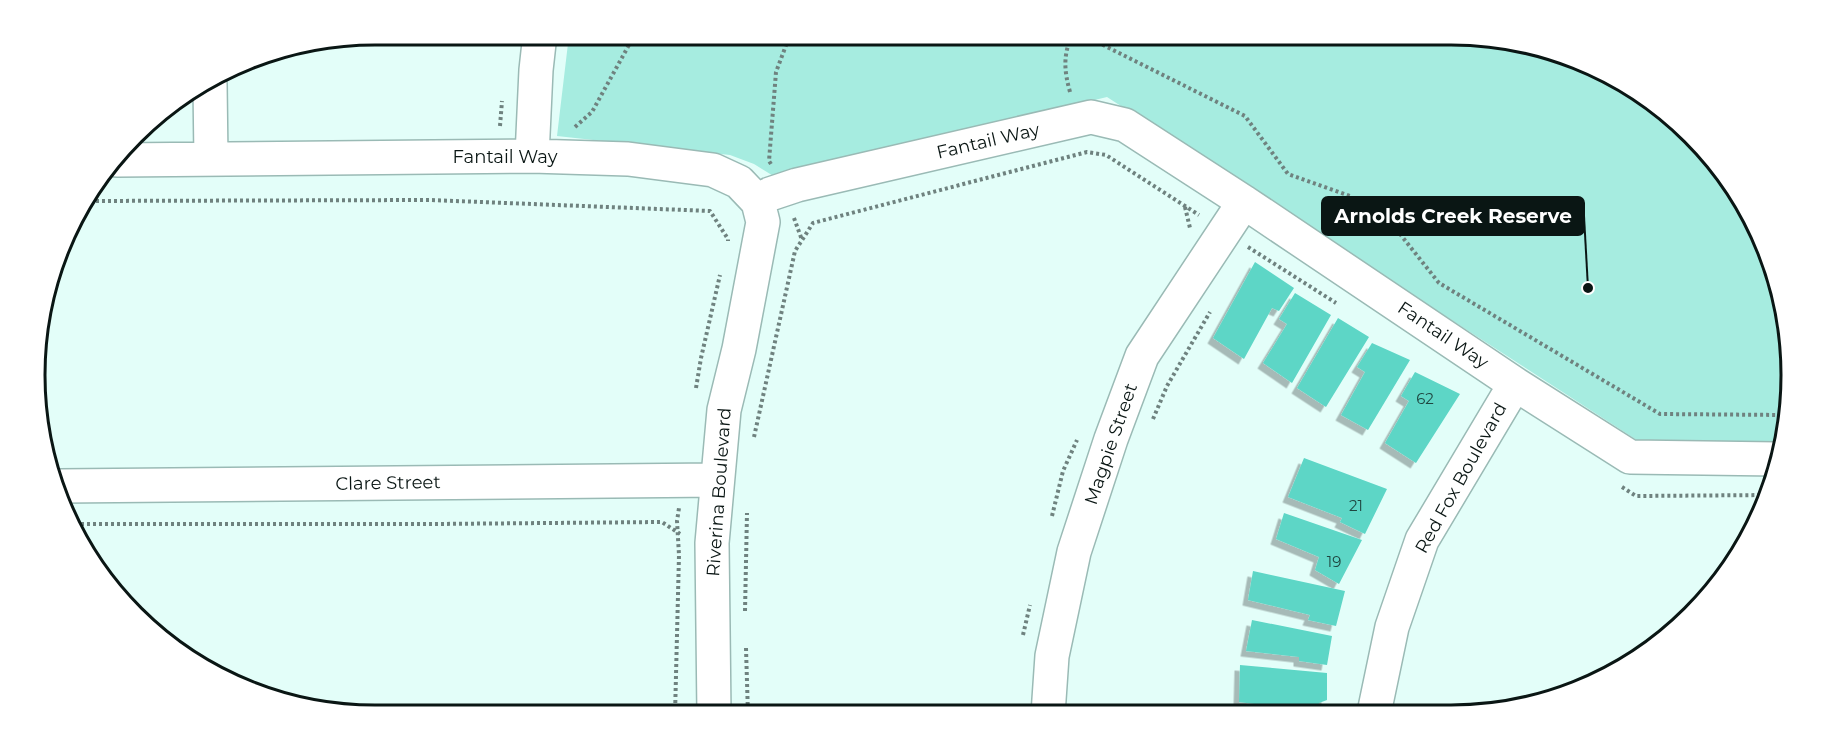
<svg xmlns="http://www.w3.org/2000/svg" width="1826" height="750" font-family="Montserrat,sans-serif">
<style>
.green{fill:#a6ece0}
.building{fill:#5dd6c6;filter:url(#shadow)}
.lines{fill:none;stroke-linecap:round;stroke-linejoin:round}
.minor-casing{stroke:#9abab5;stroke-width:36}
.path{stroke:#6f827f;stroke-width:4;stroke-dasharray:3 3;stroke-linecap:butt}
.minor{stroke:#fff;stroke-width:33}
.labels{text-anchor:middle;stroke-width:4.5;stroke-linejoin:round;paint-order:stroke}
.number-label{font-size:15px;fill:#1f4640}
.street-label{font-size:18px;fill:#0a1614;stroke:#fff}
.rim{fill:none;stroke:#0a1614;stroke-width:3}
.leader{fill:none;stroke:#0a1614;stroke-width:2}
.callout-dot{fill:#0a1614;stroke:#fff;stroke-width:2}
.callout{fill:#0a1614;stroke:#0a1614;stroke-width:2}
.callout-label{font-size:20px;text-anchor:middle;font-weight:bold;fill:#fff}
</style>
<defs>
<filter id="shadow"><feDropShadow dx="-5.5" dy="5.5" stdDeviation="0" flood-color="#0004"/></filter>
</defs>
<rect width="100%" height="100%" fill="#e3fef9"/>
<!-- green -->
<path class="green" d="M1451,34L1560,52L1675,119L1756,224L1791,352L1778,447L1649,448L1107,97L775,177L754,164L730,155L557,136L569,35Z"/>
<!-- building -->
<path class="building" d="M1255,262L1294,288L1279,311L1272,308L1244,359L1213,338Z
M1295,293L1331,315L1292,383L1263,363L1287,324L1279,319Z
M1338,318L1369,337L1326,407L1297,388Z
M1372,343L1410,360L1368,430L1341,415L1365,372L1357,367Z
M1415,372L1460,394L1416,463L1385,443L1409,401L1401,396Z
M1304,458L1387,489L1365,534L1340,522L1342,518L1288,497Z
M1284,513L1362,540L1339,584L1315,570L1319,557L1276,539Z
M1253,571L1345,591L1336,626L1308,620L1310,615L1248,600Z
M1252,620L1332,636L1327,665L1299,661V657L1246,651Z
M1240,665L1327,673V700L1319,703L1318,713H1295L1293,709L1239,702Z"/>
<g class="lines">
<!-- minor casing -->
<g class="minor-casing">
<path id="minor" d="M210,84L211,159
M532,156L536,70L540,34
M117,160L532,156L628,159L713,170L739,182L758,202L770,194L797,185L1091,117L1125,125L1244,202L1515,384L1630,457L1777,459
M60,486L717,480
M1374,713L1392,627L1422,540L1515,384
M1048,714L1052,656L1074,552L1111,439L1142,356L1244,202
M714,715L712,543L724,410L739,349L763,222L758,202"/>
</g>
<!-- path -->
<path class="path" d="M834,34L898,37L911,34
M1081,34L1245,116L1288,174L1350,196L1396,229L1439,283L1660,414L1783,415
M1070,92C1064,70 1063,56 1072,34
M500,126L502,101
M575,127L592,112L635,34
M771,164L769,161L776,72L788,40L792,34
M84,201L430,200L710,211L728,239V241
M1185,207L1190,228
M794,218L802,240
M1248,247L1336,303
M696,388L701,358L720,275
M1153,419L1167,386L1210,312
M754,437L795,251L813,223L1087,152L1106,155L1199,215
M1622,487L1636,496L1768,495
M1052,516L1063,471L1077,440
M75,524H433L662,522L680,534
M745,611L747,513
M1023,635L1030,605
M746,648L748,715
M1015,714L1016,705
M675,715L679,555L677,521L679,508"/>
<!-- minor -->
<use href="#minor" class="minor"/>
</g>
<g class="labels">
<!-- number labels -->
<g class="number-label">
<text x="1425" y="404">62</text>
<text x="1356" y="511">21</text>
<text x="1334" y="567">19</text>
</g>
<!-- street labels -->
<g class="street-label">
<text transform="translate(988 141) rotate(-13)" y="6">Fantail Way</text>
<text x="505" y="163">Fantail Way</text>
<text transform="translate(1443 335) rotate(34)" y="6">Fantail Way</text>
<text transform="translate(1111 444) rotate(-71)" y="6">Magpie Street</text>
<text transform="translate(1461 478) rotate(-61)" y="6">Red Fox Boulevard</text>
<text transform="translate(388 483) rotate(-1)" y="6">Clare Street</text>
<text transform="translate(719 492) rotate(-86)" y="6">Riverina Boulevard</text>
</g>
</g>
<!-- crop -->
<path d="M0 0H1826V750H0ZM375 45H1451A330 330 0 0 1 1781 375V375A330 330 0 0 1 1451 705H375A330 330 0 0 1 45 375V375A330 330 0 0 1 375 45Z" fill="#fff" fill-rule="evenodd"/>
<path class="rim" d="M375 45H1451A330 330 0 0 1 1781 375V375A330 330 0 0 1 1451 705H375A330 330 0 0 1 45 375V375A330 330 0 0 1 375 45Z"/>
<!-- callouts -->
<path class="leader" d="M1588 288L1584 216"/>
<circle class="callout-dot" cx="1588" cy="288" r="6"/>
<rect class="callout" x="1322" y="197" width="262" height="38" rx="6"/>
<g class="callout-label">
<text x="1453" y="223">Arnolds Creek Reserve</text>
</g>
</svg>
